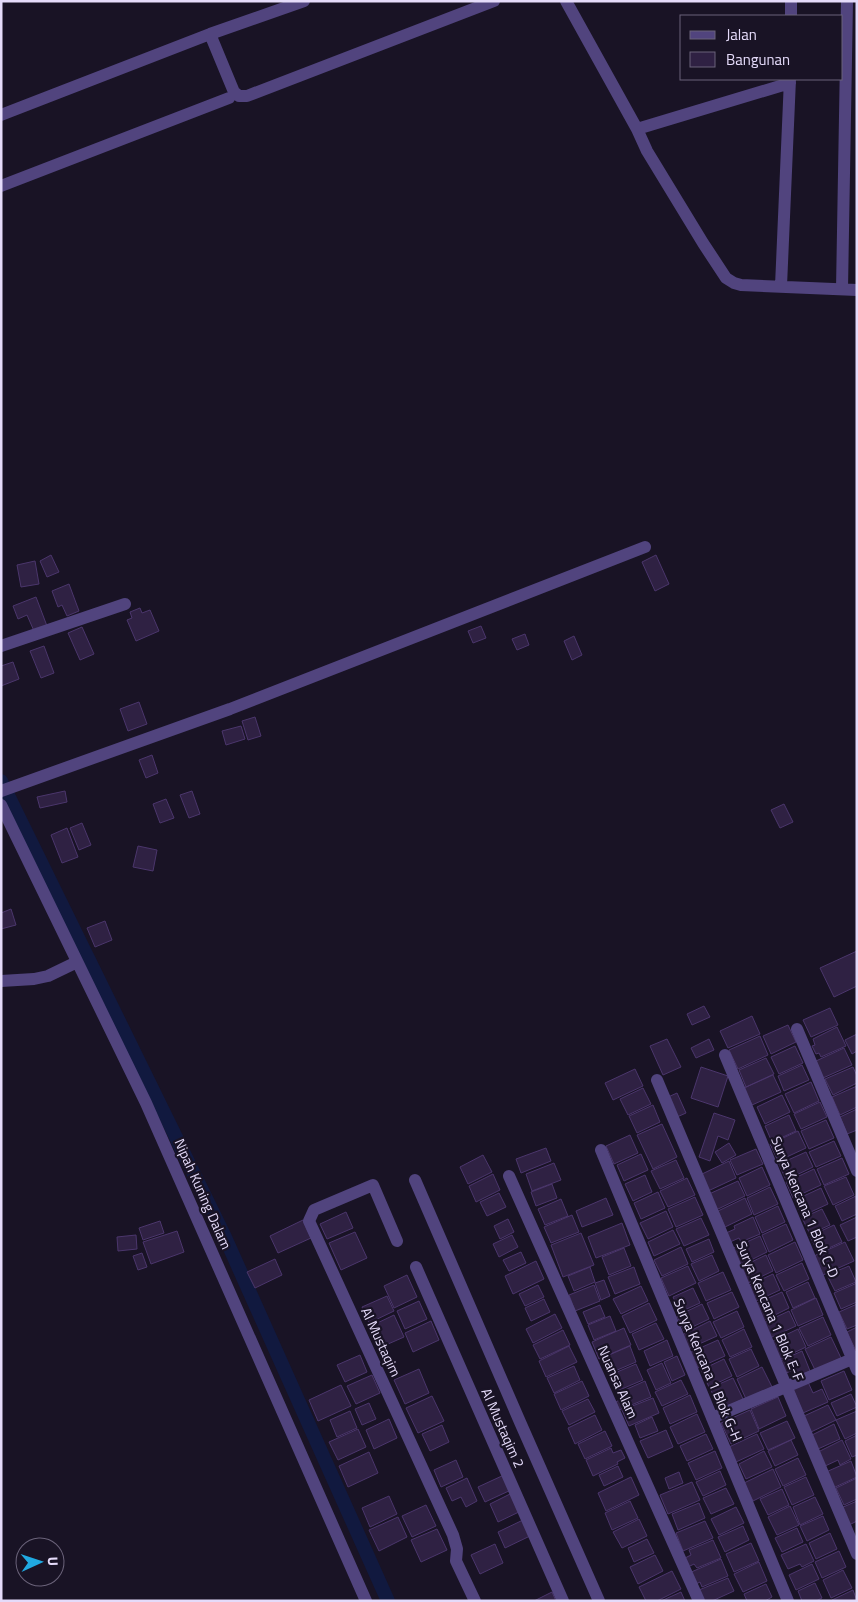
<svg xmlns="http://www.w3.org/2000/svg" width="858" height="1602" font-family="'Titillium Web',sans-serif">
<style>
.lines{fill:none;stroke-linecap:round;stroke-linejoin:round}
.canal{stroke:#11193f;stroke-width:14}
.building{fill:#2f2143;stroke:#4b366c}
.minor{stroke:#51447e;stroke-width:12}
.labels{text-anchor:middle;stroke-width:4.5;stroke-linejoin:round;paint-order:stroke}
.street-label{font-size:14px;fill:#e5dbfa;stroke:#191325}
</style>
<rect width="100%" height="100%" fill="#191325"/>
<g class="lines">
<!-- canal -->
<path class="canal" d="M1,781L224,1235L388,1601"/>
</g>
<!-- building -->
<path class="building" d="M51,555L59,572L47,577L40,561Z
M656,555L669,584L655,591L642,562Z
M35,561L39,584L21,587L17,565Z
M69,584L79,611L67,616L62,605L58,607L52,591Z
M36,597L47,626L34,631L27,615L18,619L13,606Z
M140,608L142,613L150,610L159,631L136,641L127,620L132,618L130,612Z
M481,626L486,638L473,643L468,631Z
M82,627L94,654L80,660L68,633Z
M525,634L529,645L517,650L512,639Z
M574,636L582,655L572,660L564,641Z
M44,646L54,673L41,678L30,651Z
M13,662L19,679L1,686V666Z
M139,702L147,724L128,731L120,709Z
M255,717L261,736L248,740L242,721Z
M241,726L245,739L226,745L222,731Z
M152,755L158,773L146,778L139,760Z
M65,791L67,802L40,808L37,797Z
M192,791L200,814L189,818L180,795Z
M166,799L174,818L160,823L153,804Z
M784,804L793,822L780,828L771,810Z
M82,823L91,845L79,850L70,828Z
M67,828L78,857L62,863L51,835Z
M138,846L157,850L153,871L133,867Z
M11,909L16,925L1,929V913Z
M105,921L112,940L95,947L87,928Z
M857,951V986L834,997L820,968Z
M704,1006L710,1017L692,1025L687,1014Z
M830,1008L838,1025L811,1037L803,1020Z
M752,1016L760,1034L728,1048L720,1031Z
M788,1025L796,1042L771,1054L763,1036Z
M837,1027L846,1046L821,1057L819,1053L816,1054L812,1046L815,1045L813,1039Z
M857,1034V1051L852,1054L845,1040Z
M760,1036L768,1055L738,1069L729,1050Z
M667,1039L681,1067L663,1075L650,1046Z
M709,1039L714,1050L696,1058L691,1048Z
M795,1046L803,1063L779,1074L771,1057Z
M844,1048L852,1065L823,1078L816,1061Z
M766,1058L774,1074L746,1087L739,1070Z
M802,1065L809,1080L784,1091L778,1076Z
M701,1067L728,1076L718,1107L691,1098Z
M853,1067L857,1076V1083L833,1095L825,1079Z
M635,1069L643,1086L613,1100L605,1083Z
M773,1075L781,1092L752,1105L744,1088Z
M811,1082L819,1101L794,1113L785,1094Z
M857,1086V1107L840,1115L832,1097Z
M643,1088L651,1104L628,1115L620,1099Z
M677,1093L686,1113L677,1117L668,1097Z
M782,1095L790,1112L765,1124L757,1107Z
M820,1102L827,1117L801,1129L794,1114Z
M653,1105L660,1122L637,1133L629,1116Z
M857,1109V1130L847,1134L840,1117Z
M714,1113L735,1120L728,1140L718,1136L710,1161L699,1157Z
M789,1115L796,1131L772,1142L765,1126Z
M826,1120L834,1138L809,1149L801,1131Z
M662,1124L677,1157L653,1169L637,1135Z
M798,1131L806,1148L778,1161L770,1144Z
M630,1135L638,1153L614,1164L606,1146Z
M834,1141L841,1156L816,1167L809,1152Z
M729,1143L736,1155L722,1163L715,1152Z
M546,1148L551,1161L521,1173L516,1159Z
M756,1149L763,1164L737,1175L730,1160Z
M806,1152L813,1167L786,1180L779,1164Z
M641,1154L648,1170L624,1181L617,1165Z
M483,1155L492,1172L468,1184L460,1167Z
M842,1158L849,1174L824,1185L817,1169Z
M676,1160L684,1178L660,1189L651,1171Z
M729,1161L736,1178L708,1191L700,1175Z
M554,1163L561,1180L532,1191L526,1174Z
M762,1167L770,1185L747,1196L739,1178Z
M814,1169L821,1185L793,1198L786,1182Z
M493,1174L500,1190L476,1202L469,1186Z
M645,1175L652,1192L633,1201L625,1184Z
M846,1177L854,1195L833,1205L824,1186Z
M687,1178L695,1195L668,1207L660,1191Z
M738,1181L745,1196L716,1210L709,1194Z
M552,1184L557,1198L536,1206L531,1192Z
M770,1187L778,1204L754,1215L747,1198Z
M821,1188L828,1204L802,1216L795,1200Z
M658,1192L665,1208L641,1219L634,1203Z
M499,1193L506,1207L487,1216L480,1202Z
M856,1196L857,1214L842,1221L835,1206Z
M695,1197L703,1215L676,1227L668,1209Z
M606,1198L613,1215L582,1227L576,1211Z
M745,1198L752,1214L725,1227L718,1211Z
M561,1199L568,1216L545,1225L538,1209Z
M778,1206L785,1222L762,1233L755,1217Z
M822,1209L830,1225L810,1234L802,1218Z
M666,1211L673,1227L648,1239L640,1223Z
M346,1212L353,1228L327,1239L320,1224Z
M572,1215L579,1232L551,1243L544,1227Z
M753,1217L760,1234L741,1242L739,1238L730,1242L726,1233L735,1229L734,1226Z
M857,1217V1237L848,1241L840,1225Z
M701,1218L709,1235L684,1246L676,1229Z
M508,1219L514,1232L500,1239L494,1226Z
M303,1220L311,1238L278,1253L270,1236Z
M160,1221L164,1233L143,1240L139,1228Z
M622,1223L630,1245L596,1258L588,1237Z
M786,1224L793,1240L769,1252L762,1235Z
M834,1225L842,1242L818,1253L810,1236Z
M673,1230L680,1244L654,1256L648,1242Z
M177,1231L184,1252L151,1264L143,1242Z
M355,1232L367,1258L341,1270L329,1243Z
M581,1233L594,1265L563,1277L551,1245Z
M136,1235L137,1249L118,1251L117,1237Z
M512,1235L518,1247L499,1257L493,1244Z
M760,1236L767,1252L739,1266L731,1249Z
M709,1239L714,1252L692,1262L686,1249Z
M795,1242L803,1260L776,1273L768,1255Z
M845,1242L854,1261L823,1275L814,1256Z
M681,1247L688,1264L662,1276L654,1260Z
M624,1248L631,1266L609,1275L602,1257Z
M521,1252L526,1263L509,1271L503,1260Z
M142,1253L147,1267L138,1270L133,1256Z
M712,1255L719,1271L699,1281L691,1264Z
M766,1255L773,1271L746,1284L739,1268Z
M275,1259L282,1275L255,1288L247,1272Z
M536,1261L544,1279L513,1294L505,1276Z
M802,1263L809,1279L784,1291L776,1275Z
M688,1266L696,1283L669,1296L661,1278Z
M849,1266L856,1282L835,1291L827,1275Z
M590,1267L595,1282L574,1291L568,1276Z
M634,1267L640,1284L615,1294L608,1277Z
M723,1272L731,1290L706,1301L698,1283Z
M773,1274L780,1290L754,1302L747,1286Z
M407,1275L417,1297L394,1308L384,1286Z
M604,1280L610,1296L601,1300L595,1283Z
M808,1282L815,1298L793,1308L786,1292Z
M857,1283V1302L841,1309L834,1293Z
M538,1285L544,1297L525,1306L519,1294Z
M594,1285L600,1301L575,1311L569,1295Z
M641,1286L648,1301L621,1314L613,1299Z
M693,1288L700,1303L680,1312L673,1297Z
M732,1292L739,1307L714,1319L707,1303Z
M782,1292L789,1308L763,1321L755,1304Z
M387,1296L394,1311L369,1323L362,1307Z
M816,1298L823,1315L798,1326L791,1310Z
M544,1299L550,1312L531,1321L525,1308Z
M419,1301L427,1319L405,1329L397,1311Z
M649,1303L657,1320L630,1333L622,1316Z
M702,1304L709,1319L684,1331L677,1316Z
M857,1304V1325L847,1329L839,1312Z
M600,1305L605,1317L588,1324L583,1312Z
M737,1311L744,1327L721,1338L713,1322Z
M789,1311L796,1326L770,1338L763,1323Z
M555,1314L562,1328L533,1343L526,1329Z
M394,1315L404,1337L379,1348L369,1327Z
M610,1316L616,1331L594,1340L588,1325Z
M823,1317L831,1335L808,1346L799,1328Z
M431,1321L439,1340L413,1352L405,1333Z
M710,1321L717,1336L688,1349L682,1335Z
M656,1323L664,1339L639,1350L632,1334Z
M857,1327V1353L847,1332Z
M624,1328L631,1345L599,1359L592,1342Z
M744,1329L752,1347L730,1357L722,1340Z
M798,1329L806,1347L779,1360L771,1342Z
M563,1330L570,1345L540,1359L533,1345Z
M831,1337L841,1358L815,1370L805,1349Z
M667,1340L673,1356L650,1366L644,1351Z
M718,1340L725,1356L698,1368L691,1352Z
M569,1346L577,1362L546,1377L539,1361Z
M630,1346L636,1362L608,1374L602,1358Z
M751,1349L759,1366L737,1377L729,1359Z
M802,1351L810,1371L796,1378L793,1370L784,1374L778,1362Z
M360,1355L367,1372L345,1382L337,1365Z
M677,1356L685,1375L672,1381L664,1362Z
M724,1359L732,1376L709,1387L701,1370Z
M662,1363L671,1383L656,1390L647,1370Z
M636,1364L643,1380L617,1391L610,1375Z
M574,1366L580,1380L554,1393L547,1378Z
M762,1367L772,1387L746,1399L737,1379Z
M419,1369L429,1393L405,1404L394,1380Z
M844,1371L852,1390L829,1400L821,1381Z
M372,1375L380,1393L356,1404L347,1386Z
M733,1378L743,1399L720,1410L710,1388Z
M681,1380L688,1394L662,1406L655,1392Z
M582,1381L589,1396L561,1410L554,1394Z
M645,1381L651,1397L619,1410L616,1402L621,1399L618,1393Z
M808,1382L813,1393L822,1389L828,1402L803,1413L793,1389Z
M341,1385L351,1406L318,1421L309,1400Z
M851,1394L857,1407L837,1416L831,1403Z
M690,1395L697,1412L670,1424L663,1408Z
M432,1396L444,1421L418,1433L406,1408Z
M778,1397L786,1416L759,1429L751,1409Z
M653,1398L659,1413L629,1426L622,1410Z
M588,1399L595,1412L569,1425L562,1411Z
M369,1403L376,1419L362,1425L355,1409Z
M828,1405L836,1420L811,1432L804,1416Z
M750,1410L759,1431L731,1444L721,1423Z
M350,1411L357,1428L337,1437L330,1420Z
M857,1411V1433L845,1439L836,1420Z
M697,1414L705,1432L678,1444L670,1427Z
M595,1415L602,1430L575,1444L568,1428Z
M652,1417L658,1431L640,1438L635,1425Z
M389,1419L397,1438L374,1449L366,1430Z
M787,1421L795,1438L768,1450L760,1433Z
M834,1424L840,1439L818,1449L812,1435Z
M442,1425L449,1442L430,1451L422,1434Z
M358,1429L366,1447L338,1460L329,1442Z
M666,1430L673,1447L648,1458L640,1441Z
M605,1431L612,1446L585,1459L578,1444Z
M706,1434L713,1449L687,1461L680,1446Z
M757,1434L764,1449L736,1462L729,1447Z
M857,1435V1455L852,1457L845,1441Z
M791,1440L798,1455L775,1466L768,1451Z
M842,1440L851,1459L840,1465L838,1460L823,1467L816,1453Z
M611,1448L613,1453L621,1450L625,1458L617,1462L618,1464L593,1476L586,1460Z
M715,1451L722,1468L696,1480L688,1463Z
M764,1451L772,1467L746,1479L739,1464Z
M369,1452L378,1473L348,1487L339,1466Z
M798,1458L806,1475L783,1486L775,1469Z
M456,1460L463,1477L441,1487L434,1470Z
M851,1461L857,1477L833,1488L826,1472Z
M618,1466L623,1477L604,1486L599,1475Z
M773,1469L781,1487L753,1501L744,1483Z
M720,1471L726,1485L703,1496L696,1482Z
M679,1472L683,1483L669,1489L665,1478Z
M504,1475L511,1490L485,1502L478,1487Z
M631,1477L639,1495L606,1511L598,1493Z
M806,1477L814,1495L792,1505L784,1487Z
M467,1478L477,1501L466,1507L461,1497L452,1501L446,1488Z
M857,1478V1499L844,1505L836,1488Z
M692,1482L700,1500L668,1514L660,1495Z
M726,1488L734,1504L711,1514L703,1498Z
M782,1489L789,1505L768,1515L760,1499Z
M512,1493L521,1511L498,1522L490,1504Z
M389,1496L397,1514L370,1527L362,1508Z
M815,1497L823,1514L800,1525L793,1507Z
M630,1501L638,1518L612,1530L605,1513Z
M857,1501V1521L849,1525L841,1508Z
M699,1503L705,1518L678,1530L672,1514Z
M426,1505L436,1526L412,1537L402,1516Z
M790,1506L799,1525L777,1535L768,1517Z
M736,1507L744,1523L719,1535L711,1519Z
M823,1516L829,1530L807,1541L800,1526Z
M398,1517L407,1537L379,1551L369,1530Z
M639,1519L647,1536L622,1548L613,1532Z
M523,1520L530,1536L505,1548L498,1532Z
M705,1521L713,1538L683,1551L676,1533Z
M743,1526L749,1540L725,1552L718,1537Z
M797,1528L803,1542L782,1552L775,1538Z
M437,1529L447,1550L421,1562L411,1540Z
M830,1533L837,1549L816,1559L809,1543Z
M647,1539L654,1553L634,1562L628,1548Z
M713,1540L721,1558L697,1568L694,1564L688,1567L685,1558L691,1555L689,1550Z
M751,1543L759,1561L734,1572L726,1554Z
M495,1544L503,1563L480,1574L471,1555Z
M806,1544L814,1561L802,1567L800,1564L788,1569L781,1555Z
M839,1551L846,1567L822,1578L815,1562Z
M655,1555L663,1571L638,1584L630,1567Z
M721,1559L728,1576L702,1587L700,1582L694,1585L689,1573Z
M759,1562L767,1581L743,1592L734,1574Z
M812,1564L819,1579L796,1590L789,1575Z
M843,1570L852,1588L831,1598L823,1580Z
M672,1571L681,1589L657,1601H646L639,1587Z
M728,1578L734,1591L712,1601H704L699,1590Z
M815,1583L822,1598L816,1601H802L798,1591Z
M766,1584L772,1597L765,1601H747L744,1594Z
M853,1590L857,1601H832V1600Z
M552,1592L556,1601H534Z
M681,1592L685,1601H661Z"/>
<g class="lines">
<!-- minor -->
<path class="minor" d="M566,1L637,129L647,151L703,243L726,278L734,283L741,285L857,290
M791,16V1
M210,34L234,92L239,96H247L494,1
M1,115L210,34L304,1
M637,129L790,83
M1,186L229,98
M781,286L790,79
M842,289L847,1
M1,646L125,604
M1,791L230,709L645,547
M1,805L146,1103L366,1601
M1,981L34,979L48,976L77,962
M797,1029L857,1171
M725,1055L857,1370
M657,1080L857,1554
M601,1150L788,1601
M509,1176L699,1601
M415,1180L520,1422L599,1601
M397,1241L373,1185L314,1210L309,1221L453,1535L457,1549L456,1561L475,1601
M416,1267L563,1601
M712,1418L857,1357"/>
</g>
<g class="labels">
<!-- street labels -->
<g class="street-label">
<text transform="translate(203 1194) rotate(66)" y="5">Nipah Kuning Dalam</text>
<text transform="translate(805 1207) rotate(67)" y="5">Surya Kencana 1 Blok C-D</text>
<text transform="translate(770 1311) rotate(67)" y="5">Surya Kencana 1 Blok E-F</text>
<text transform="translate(381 1342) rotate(65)" y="5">Al Mustaqim</text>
<text transform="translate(708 1370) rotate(67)" y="5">Surya Kencana 1 Blok G-H</text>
<text transform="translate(618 1382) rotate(66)" y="5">Nuansa Alam</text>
<text transform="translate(503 1428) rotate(66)" y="5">Al Mustaqim 2</text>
</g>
</g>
<!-- border -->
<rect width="858" height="1602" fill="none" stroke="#e5dbfa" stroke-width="5"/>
<!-- legend -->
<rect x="680" y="15" width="162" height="65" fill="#191325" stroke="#6b637a"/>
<rect x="690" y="31" width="25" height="8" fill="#51447e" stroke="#6b637a"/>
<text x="726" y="40" font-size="15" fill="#e5dbfa">Jalan</text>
<rect x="690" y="52" width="25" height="15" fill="#2f2143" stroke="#6b637a"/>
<text x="726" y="65" font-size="15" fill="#e5dbfa">Bangunan</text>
<!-- north arrow -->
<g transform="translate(40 1562) rotate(87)"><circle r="24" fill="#191325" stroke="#6b637a"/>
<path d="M0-4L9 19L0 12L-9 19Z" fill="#20a9e1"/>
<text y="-8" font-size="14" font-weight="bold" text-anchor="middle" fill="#e5dbfa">U</text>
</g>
</svg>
